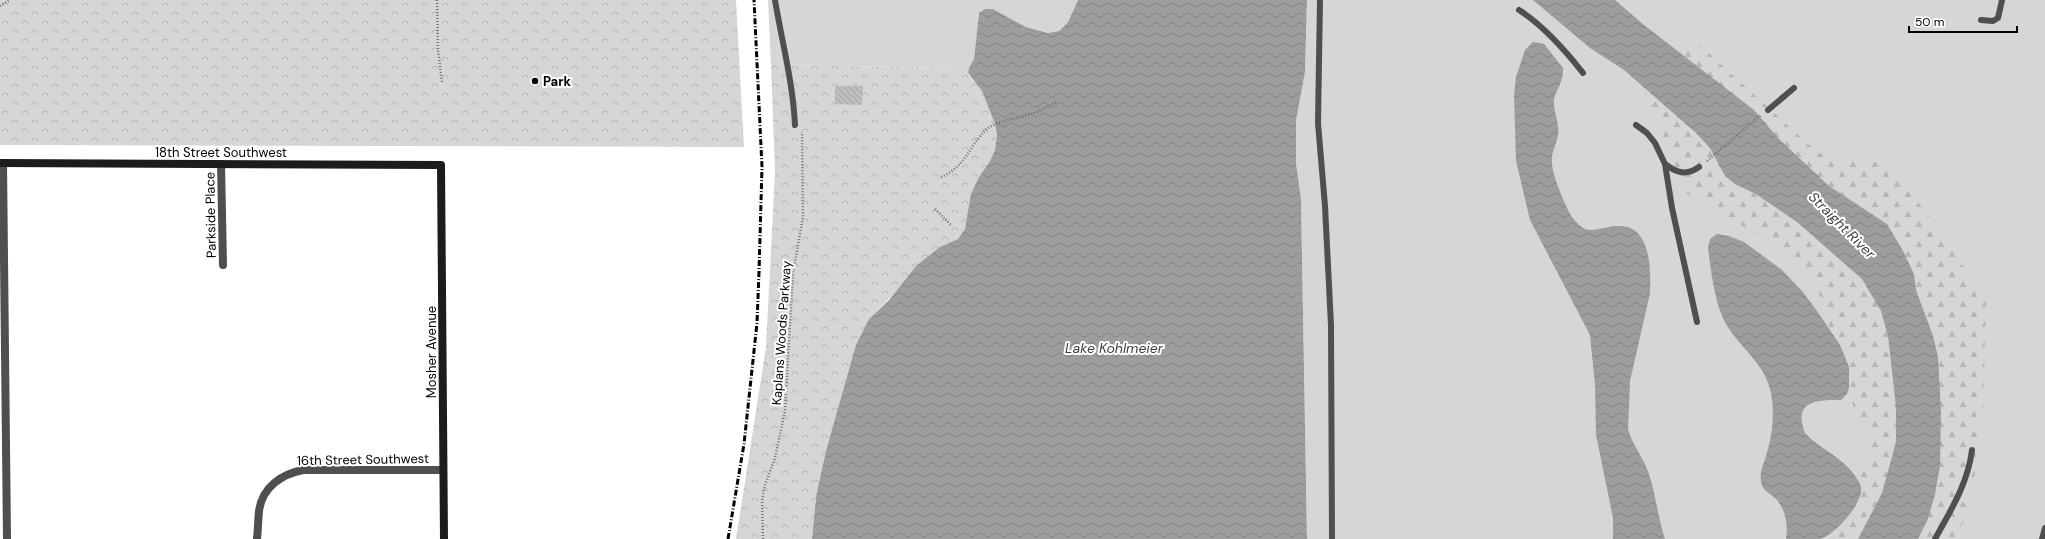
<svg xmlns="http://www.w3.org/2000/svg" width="2045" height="539" font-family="'DM Sans',sans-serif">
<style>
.grass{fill:#d6d6d6}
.forest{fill:url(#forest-firs)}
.park{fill:url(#park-crowns)}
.water{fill:url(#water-waves)}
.building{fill:url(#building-back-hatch)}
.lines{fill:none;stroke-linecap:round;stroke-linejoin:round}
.path{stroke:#717171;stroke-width:2.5;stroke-dasharray:1 2;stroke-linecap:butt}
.lane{stroke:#4f4f4f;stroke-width:6}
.street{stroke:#4f4f4f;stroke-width:8}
.secondary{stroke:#1c1c1c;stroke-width:8}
.rail{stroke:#000;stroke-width:3;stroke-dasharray:6 2 1 2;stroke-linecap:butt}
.poi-dot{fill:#000;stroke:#fff;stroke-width:1.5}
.labels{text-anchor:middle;stroke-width:4;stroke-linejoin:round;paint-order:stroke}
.poi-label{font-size:13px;font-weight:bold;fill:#000;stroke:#fff;text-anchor:start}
.street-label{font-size:13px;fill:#000;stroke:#fff}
.water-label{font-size:14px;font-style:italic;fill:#3e3e3e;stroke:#fff}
</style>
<defs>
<pattern id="forest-firs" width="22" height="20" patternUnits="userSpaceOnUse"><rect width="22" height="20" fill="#d6d6d6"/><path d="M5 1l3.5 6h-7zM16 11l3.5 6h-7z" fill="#b6b6b6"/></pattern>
<pattern id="park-crowns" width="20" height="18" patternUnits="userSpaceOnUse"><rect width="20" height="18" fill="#d6d6d6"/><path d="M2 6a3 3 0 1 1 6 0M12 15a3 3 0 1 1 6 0" fill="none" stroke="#b6b6b6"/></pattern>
<pattern id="water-waves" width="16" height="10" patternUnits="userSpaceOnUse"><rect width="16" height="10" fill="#9d9d9d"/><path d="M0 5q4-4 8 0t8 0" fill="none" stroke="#858585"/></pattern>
<pattern id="building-back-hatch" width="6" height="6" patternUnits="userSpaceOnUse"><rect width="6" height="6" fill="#bfbfbf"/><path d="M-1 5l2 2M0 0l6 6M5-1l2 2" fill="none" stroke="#a2a2a2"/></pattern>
</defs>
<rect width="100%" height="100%" fill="#fff"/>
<!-- grass -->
<path class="grass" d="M768,0H1078L1068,22L1059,31L1048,33L1026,27L993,9H985L979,14L974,59L969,68L771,65Z
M1307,0H2045V539H1307L1301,199L1296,163V121L1305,72Z"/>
<!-- forest -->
<path class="forest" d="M1701,46L1818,153L1888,164L1940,230L1986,301L1983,417L1969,512L1954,539H1831L1847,517L1870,443L1855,412L1814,277L1766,240L1686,193L1642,86L1655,61Z"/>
<!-- park -->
<path class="park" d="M0,0H736L744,147L0,145Z
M771,65L969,68L968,74L982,91L995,124L997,135L995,150L990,161L979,177L965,229L958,239L940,247L869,319L816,497L812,539H736L766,347L775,172Z"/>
<!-- water -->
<path class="water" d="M1078,0H1307L1305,72L1296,121V163L1301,199L1307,539H812L816,497L826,451L856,345L869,319L889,300L917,265L940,247L958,239L965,229L971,194L979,177L990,161L995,150L997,135L995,124L982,91L968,73L969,68L974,59L979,13L985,9H993L1026,27L1048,33L1059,31L1068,22Z
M1533,0H1615L1644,25L1754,110L1779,139L1829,186L1887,224L1902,249L1914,274L1916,290L1933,336L1938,357L1941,411L1940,466L1935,494L1928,519L1918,539H1858L1882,493L1896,442V407L1888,336L1881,311L1862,279L1797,222L1756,194L1735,184L1725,176L1710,148L1696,133L1624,70L1590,48Z
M1533,42L1544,44L1563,68C1564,81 1557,88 1554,99C1553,109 1557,117 1558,126C1560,137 1554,146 1552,156C1550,172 1563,199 1570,214C1573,219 1579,226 1585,229C1594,232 1608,226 1618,226C1651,224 1651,270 1650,293L1630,381L1628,429C1632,445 1644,458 1649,474C1656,496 1658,518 1665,539H1613V518L1596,435L1595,385L1590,335L1530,220L1516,161L1514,95L1516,77L1525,50Z
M1717,234L1729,236L1744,242L1782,270L1803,292L1817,311L1840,345L1849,367V388L1847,394L1841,400C1818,400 1792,400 1805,433C1822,451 1849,460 1860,484C1868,499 1834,536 1820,539C1809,539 1797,539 1786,539C1788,525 1786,510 1776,499C1770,493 1762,491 1761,481C1759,471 1765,462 1767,452C1773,433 1775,409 1770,389C1764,364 1741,348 1728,327C1715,308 1711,271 1708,248L1710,239Z"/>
<!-- building -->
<path class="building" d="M835,86H863L862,105L835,104Z"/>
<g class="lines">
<!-- path -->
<path class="path" d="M437,0L438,50L442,82
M0,6L10,0
M1707,161L1761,115
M941,177C967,166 969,145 987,129C999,119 1025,118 1039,111C1046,108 1050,104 1058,102
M935,209L952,226
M763,539L762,501L765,485L775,458L785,411L793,273L803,217L802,132"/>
<!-- lane -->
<path class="lane" d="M775,0C782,42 793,83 795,125
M1320,0L1318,123L1325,206L1331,325L1332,539
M1519,10C1544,26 1565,50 1583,73
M1981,20L1993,21L1998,18L2002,0
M1768,110L1794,88
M1636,125L1647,133L1655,143L1665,164L1672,208L1697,322
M1665,164C1677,173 1686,176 1699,167
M1935,539C1951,510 1968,483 1972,450
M2042,539L2045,528"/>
<!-- street -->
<path class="street" d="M3,163L7,539
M221,164L223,265
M257,539C258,530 258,521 259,511C262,487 282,474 303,470H443"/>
<!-- secondary -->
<path class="secondary" d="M0,163L441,165L444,539"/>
<!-- rail -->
<path class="rail" d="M728,539L744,444L757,323L759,272L762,167L754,0"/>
</g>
<!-- markers -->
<circle class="poi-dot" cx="535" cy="81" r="4"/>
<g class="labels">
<!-- poi labels -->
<g class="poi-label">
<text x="543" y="86">Park</text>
</g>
<!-- street labels -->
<g class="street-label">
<text x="221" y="157">18th Street Southwest</text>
<text transform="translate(210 215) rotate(-91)" y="5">Parkside Place</text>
<text transform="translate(781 333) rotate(-86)" y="5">Kaplans Woods Parkway</text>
<text transform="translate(431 352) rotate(-90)" y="5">Mosher Avenue</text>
<text transform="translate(363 459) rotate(-1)" y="5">16th Street Southwest</text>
</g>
<!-- water labels -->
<g class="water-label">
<text transform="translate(1842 225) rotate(45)" y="5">Straight River</text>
<text x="1114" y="353">Lake Kohlmeier</text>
</g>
</g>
<!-- scale -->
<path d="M1909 26v6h108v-6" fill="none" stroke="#000000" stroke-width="2"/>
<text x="1915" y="26" font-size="12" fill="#000000" stroke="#ffffff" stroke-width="3" paint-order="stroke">50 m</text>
</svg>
